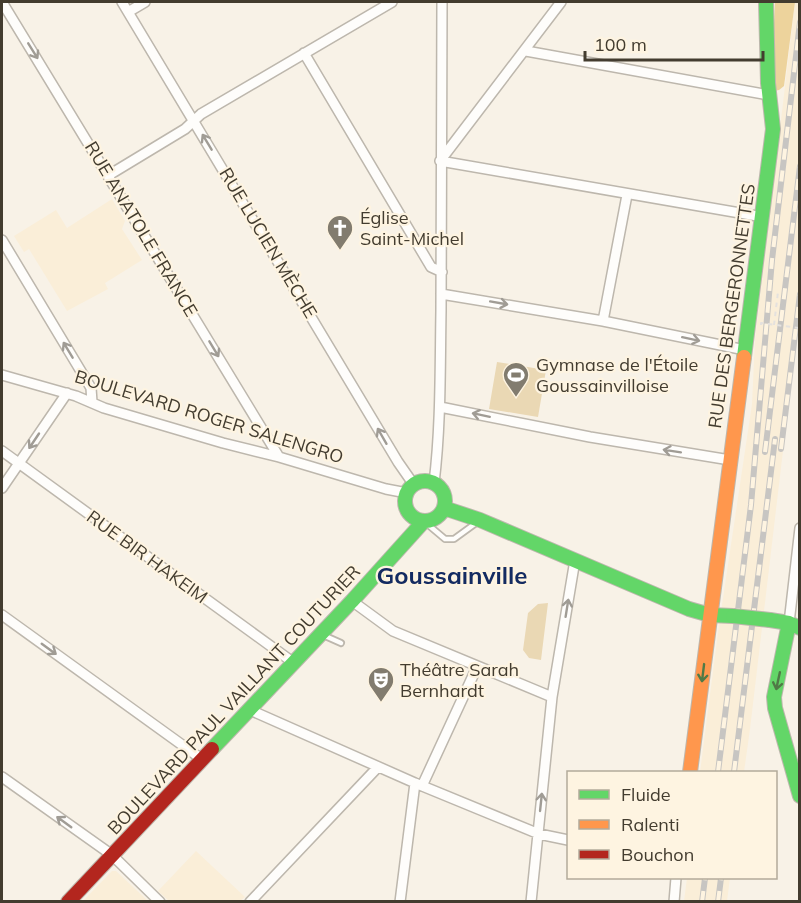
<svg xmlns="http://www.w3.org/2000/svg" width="801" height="903" font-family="Mulish,sans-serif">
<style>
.built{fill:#faeed8}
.green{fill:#ead8b4}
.forest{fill:#edd39c}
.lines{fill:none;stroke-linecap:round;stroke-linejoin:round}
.lane-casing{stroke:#bdb7ad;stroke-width:8}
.street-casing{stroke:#bdb7ad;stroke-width:12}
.fast-casing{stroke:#bdb7ad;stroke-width:16}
.slow-casing{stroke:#bdb7ad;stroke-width:16}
.jam-casing{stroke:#bdb7ad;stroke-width:16}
.path{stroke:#e4e1de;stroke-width:2;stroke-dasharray:4.5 4.5;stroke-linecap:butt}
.lane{stroke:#fefdfb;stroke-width:4.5}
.street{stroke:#fefdfb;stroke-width:9}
.fast{stroke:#63d668;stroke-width:14}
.slow{stroke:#ff974d;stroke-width:14}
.jam{stroke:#b3261e;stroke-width:14}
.rail-casing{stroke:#c7c5c2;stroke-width:6}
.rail{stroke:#fef4e1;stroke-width:4;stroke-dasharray:11;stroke-linecap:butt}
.fast-bridge-casing{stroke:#bdb7ad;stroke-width:16;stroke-linecap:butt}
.path-bridge{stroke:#e4e1de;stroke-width:2;stroke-dasharray:4.5 4.5;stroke-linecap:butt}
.fast-bridge{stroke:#63d668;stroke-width:14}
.oneway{stroke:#a09c95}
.oneway2{stroke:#507a46}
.labels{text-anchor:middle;stroke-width:4.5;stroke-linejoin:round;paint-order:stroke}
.poi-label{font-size:18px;fill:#433c2f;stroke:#fef4e1;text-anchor:start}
.street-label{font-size:18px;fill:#433c2f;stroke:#fef4e1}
.district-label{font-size:24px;font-weight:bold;fill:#142b61;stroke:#fef4e1}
</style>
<rect width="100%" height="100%" fill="#f8f2e7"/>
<!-- built -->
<path class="built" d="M795,2H799V316L750,729L744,772H700L719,625L752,404L755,339Z
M112,199L125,221L122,229L142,260L105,283L108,289L67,311L29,249L24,252L14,236L56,210L67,228Z
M196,851L245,897L240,901H169L158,891Z
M112,871H116L148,901H83Z
M687,878H730L727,901H684Z"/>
<!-- green -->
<path class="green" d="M497,362L546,370L538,417L489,409Z
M548,603L541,660L529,658L523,650L528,613L538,604Z"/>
<!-- forest -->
<path class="forest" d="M775,2H795L784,86L779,90L774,91L771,87Z"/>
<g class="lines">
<!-- lane casing -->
<g class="lane-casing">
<path id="lane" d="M426,523L445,539H454L476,523
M323,635L341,643"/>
</g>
<!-- street casing -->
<g class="street-casing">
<path id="street" d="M2,2L279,457
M122,2L398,462L414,485
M128,12L145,2
M526,51L769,95
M304,53L431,267L442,272
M440,161L763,217
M440,161L561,2
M109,175L185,129L201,114L392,2
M2,240L91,388L92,402
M441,294L603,321L745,350
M603,321L627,195
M2,375L76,396L104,408L223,443L279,457L386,489L407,493
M440,407L590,437L730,460
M2,451L294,663
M434,483C441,426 440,368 441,311C442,208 441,105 442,2
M2,488L67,393
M352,601L393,631L552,697
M2,615L203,760
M789,623L800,528
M250,710L415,783L539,834L568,840
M2,777L112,855L160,902
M422,786L477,667
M250,902L378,767
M400,902L415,783
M531,902L552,697L575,560
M674,902L676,878"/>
</g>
<!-- fast casing -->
<g class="fast-casing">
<path id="fast" d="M744,357L773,129L768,83L766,2
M405 501a20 20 0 1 1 40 0a20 20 0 1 1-40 0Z
M444,508L480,520L689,609L710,615L733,616
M770,620L789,623L800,628
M789,623L774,697L775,708L800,796
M212,749L352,601L424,521"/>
</g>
<!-- slow casing -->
<g class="slow-casing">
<path id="slow" d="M690,772L744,357"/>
</g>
<!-- jam casing -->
<g class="jam-casing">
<path id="jam" d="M68,902L212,749"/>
</g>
<!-- path -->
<path class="path" d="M774,325L778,292
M799,328H800"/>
<!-- lane -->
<use href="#lane" class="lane"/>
<!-- street -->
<use href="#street" class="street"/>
<!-- fast -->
<use href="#fast" class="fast"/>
<!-- slow -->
<use href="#slow" class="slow"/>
<!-- jam -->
<use href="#jam" class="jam"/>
<!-- rail casing -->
<g class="rail-casing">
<path id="rail" d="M781,449L800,294
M765,452L800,166
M718,772L751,505L772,260L800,22
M734,772L775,439
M702,902L705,878
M718,902L721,878"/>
</g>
<!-- rail -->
<use href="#rail" class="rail"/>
<!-- fast-bridge casing -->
<g class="fast-bridge-casing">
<path id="fast-bridge" d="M733,616L770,620"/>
</g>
<!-- path-bridge -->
<path class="path-bridge" d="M761,325V323L799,328"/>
<!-- fast-bridge -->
<use href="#fast-bridge" class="fast-bridge"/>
</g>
<!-- one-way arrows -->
<defs><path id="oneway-shaft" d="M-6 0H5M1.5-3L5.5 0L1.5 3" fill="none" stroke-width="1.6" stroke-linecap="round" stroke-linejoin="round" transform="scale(1.5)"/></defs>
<g class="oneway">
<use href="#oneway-shaft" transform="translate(33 51) rotate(58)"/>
<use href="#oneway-shaft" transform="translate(207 142) rotate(-121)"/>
<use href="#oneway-shaft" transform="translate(499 303) rotate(10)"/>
<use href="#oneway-shaft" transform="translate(691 339) rotate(12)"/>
<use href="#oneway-shaft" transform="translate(214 349) rotate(59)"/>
<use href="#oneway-shaft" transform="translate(68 350) rotate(-121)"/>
<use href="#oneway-shaft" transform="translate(481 415) rotate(-168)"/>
<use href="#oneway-shaft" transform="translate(382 436) rotate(-120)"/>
<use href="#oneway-shaft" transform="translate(34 441) rotate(124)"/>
<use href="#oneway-shaft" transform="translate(672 451) rotate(-171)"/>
<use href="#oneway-shaft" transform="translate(567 608) rotate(-81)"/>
<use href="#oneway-shaft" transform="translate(49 649) rotate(36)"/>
<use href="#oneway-shaft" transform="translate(541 802) rotate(-84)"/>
<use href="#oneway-shaft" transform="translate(64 822) rotate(-144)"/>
</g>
<g class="oneway2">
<use href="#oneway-shaft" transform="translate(703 673) rotate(97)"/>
<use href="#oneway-shaft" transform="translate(778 681) rotate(102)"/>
</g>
<!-- icons -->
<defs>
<g id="church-pin" transform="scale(1.35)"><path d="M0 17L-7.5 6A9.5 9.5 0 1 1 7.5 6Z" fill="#827c6f" stroke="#fef4e1"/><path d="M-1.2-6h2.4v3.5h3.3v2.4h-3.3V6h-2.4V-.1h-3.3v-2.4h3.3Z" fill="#fff"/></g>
<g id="stadium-pin" transform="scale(1.35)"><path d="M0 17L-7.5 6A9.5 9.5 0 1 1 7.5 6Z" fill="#827c6f" stroke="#fef4e1"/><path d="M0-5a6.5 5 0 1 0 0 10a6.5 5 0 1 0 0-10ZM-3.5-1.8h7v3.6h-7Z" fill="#fff"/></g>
<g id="theatre-pin" transform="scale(1.35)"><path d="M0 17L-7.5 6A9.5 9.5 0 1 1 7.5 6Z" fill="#827c6f" stroke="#fef4e1"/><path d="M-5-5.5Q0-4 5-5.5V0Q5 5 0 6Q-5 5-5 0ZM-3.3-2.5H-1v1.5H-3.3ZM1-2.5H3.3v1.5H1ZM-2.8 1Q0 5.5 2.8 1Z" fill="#fff"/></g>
</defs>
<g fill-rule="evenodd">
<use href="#church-pin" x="340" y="228"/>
<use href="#stadium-pin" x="516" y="375"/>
<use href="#theatre-pin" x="381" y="680"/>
</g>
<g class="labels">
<!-- poi labels -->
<g class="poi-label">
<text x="360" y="224">Église<tspan x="360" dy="21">Saint-Michel</tspan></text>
<text x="536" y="371">Gymnase de l'Étoile<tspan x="536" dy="21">Goussainvilloise</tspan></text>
<text x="400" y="676">Théâtre Sarah<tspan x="400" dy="21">Bernhardt</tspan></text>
</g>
<!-- street labels -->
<g class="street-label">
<text transform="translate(141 229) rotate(59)" y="6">RUE ANATOLE FRANCE</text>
<text transform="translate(268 243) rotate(59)" y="6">RUE LUCIEN MÈCHE</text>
<text transform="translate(732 306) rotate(-82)" y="6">RUE DES BERGERONNETTES</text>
<text transform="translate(209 417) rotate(17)" y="6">BOULEVARD ROGER SALENGRO</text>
<text transform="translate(147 557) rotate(36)" y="6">RUE BIR HAKEIM</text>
<text transform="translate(234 700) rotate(-47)" y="6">BOULEVARD PAUL VAILLANT COUTURIER</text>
</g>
<!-- district labels -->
<g class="district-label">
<text x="452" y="584">Goussainville</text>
</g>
</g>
<!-- border -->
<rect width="801" height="903" fill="none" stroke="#433c2f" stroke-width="6"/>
<!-- legend -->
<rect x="567" y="771" width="210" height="108" fill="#fef4e1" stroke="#b3aa9a" stroke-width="1.5"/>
<rect x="579" y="790" width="30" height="9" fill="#63d668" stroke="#b3aa9a" stroke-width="1.5"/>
<text x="621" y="801" font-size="18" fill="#433c2f">Fluide</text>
<rect x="579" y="820" width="30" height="9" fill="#ff974d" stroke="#b3aa9a" stroke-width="1.5"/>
<text x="621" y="831" font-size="18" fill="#433c2f">Ralenti</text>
<rect x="579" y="850" width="30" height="9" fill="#b3261e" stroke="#b3aa9a" stroke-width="1.5"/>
<text x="621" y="861" font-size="18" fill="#433c2f">Bouchon</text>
<!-- scale -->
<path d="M585 51v9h178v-9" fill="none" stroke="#433c2f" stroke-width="3"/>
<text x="594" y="51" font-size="18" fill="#433c2f" stroke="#fef4e1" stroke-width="4.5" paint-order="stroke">100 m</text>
</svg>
